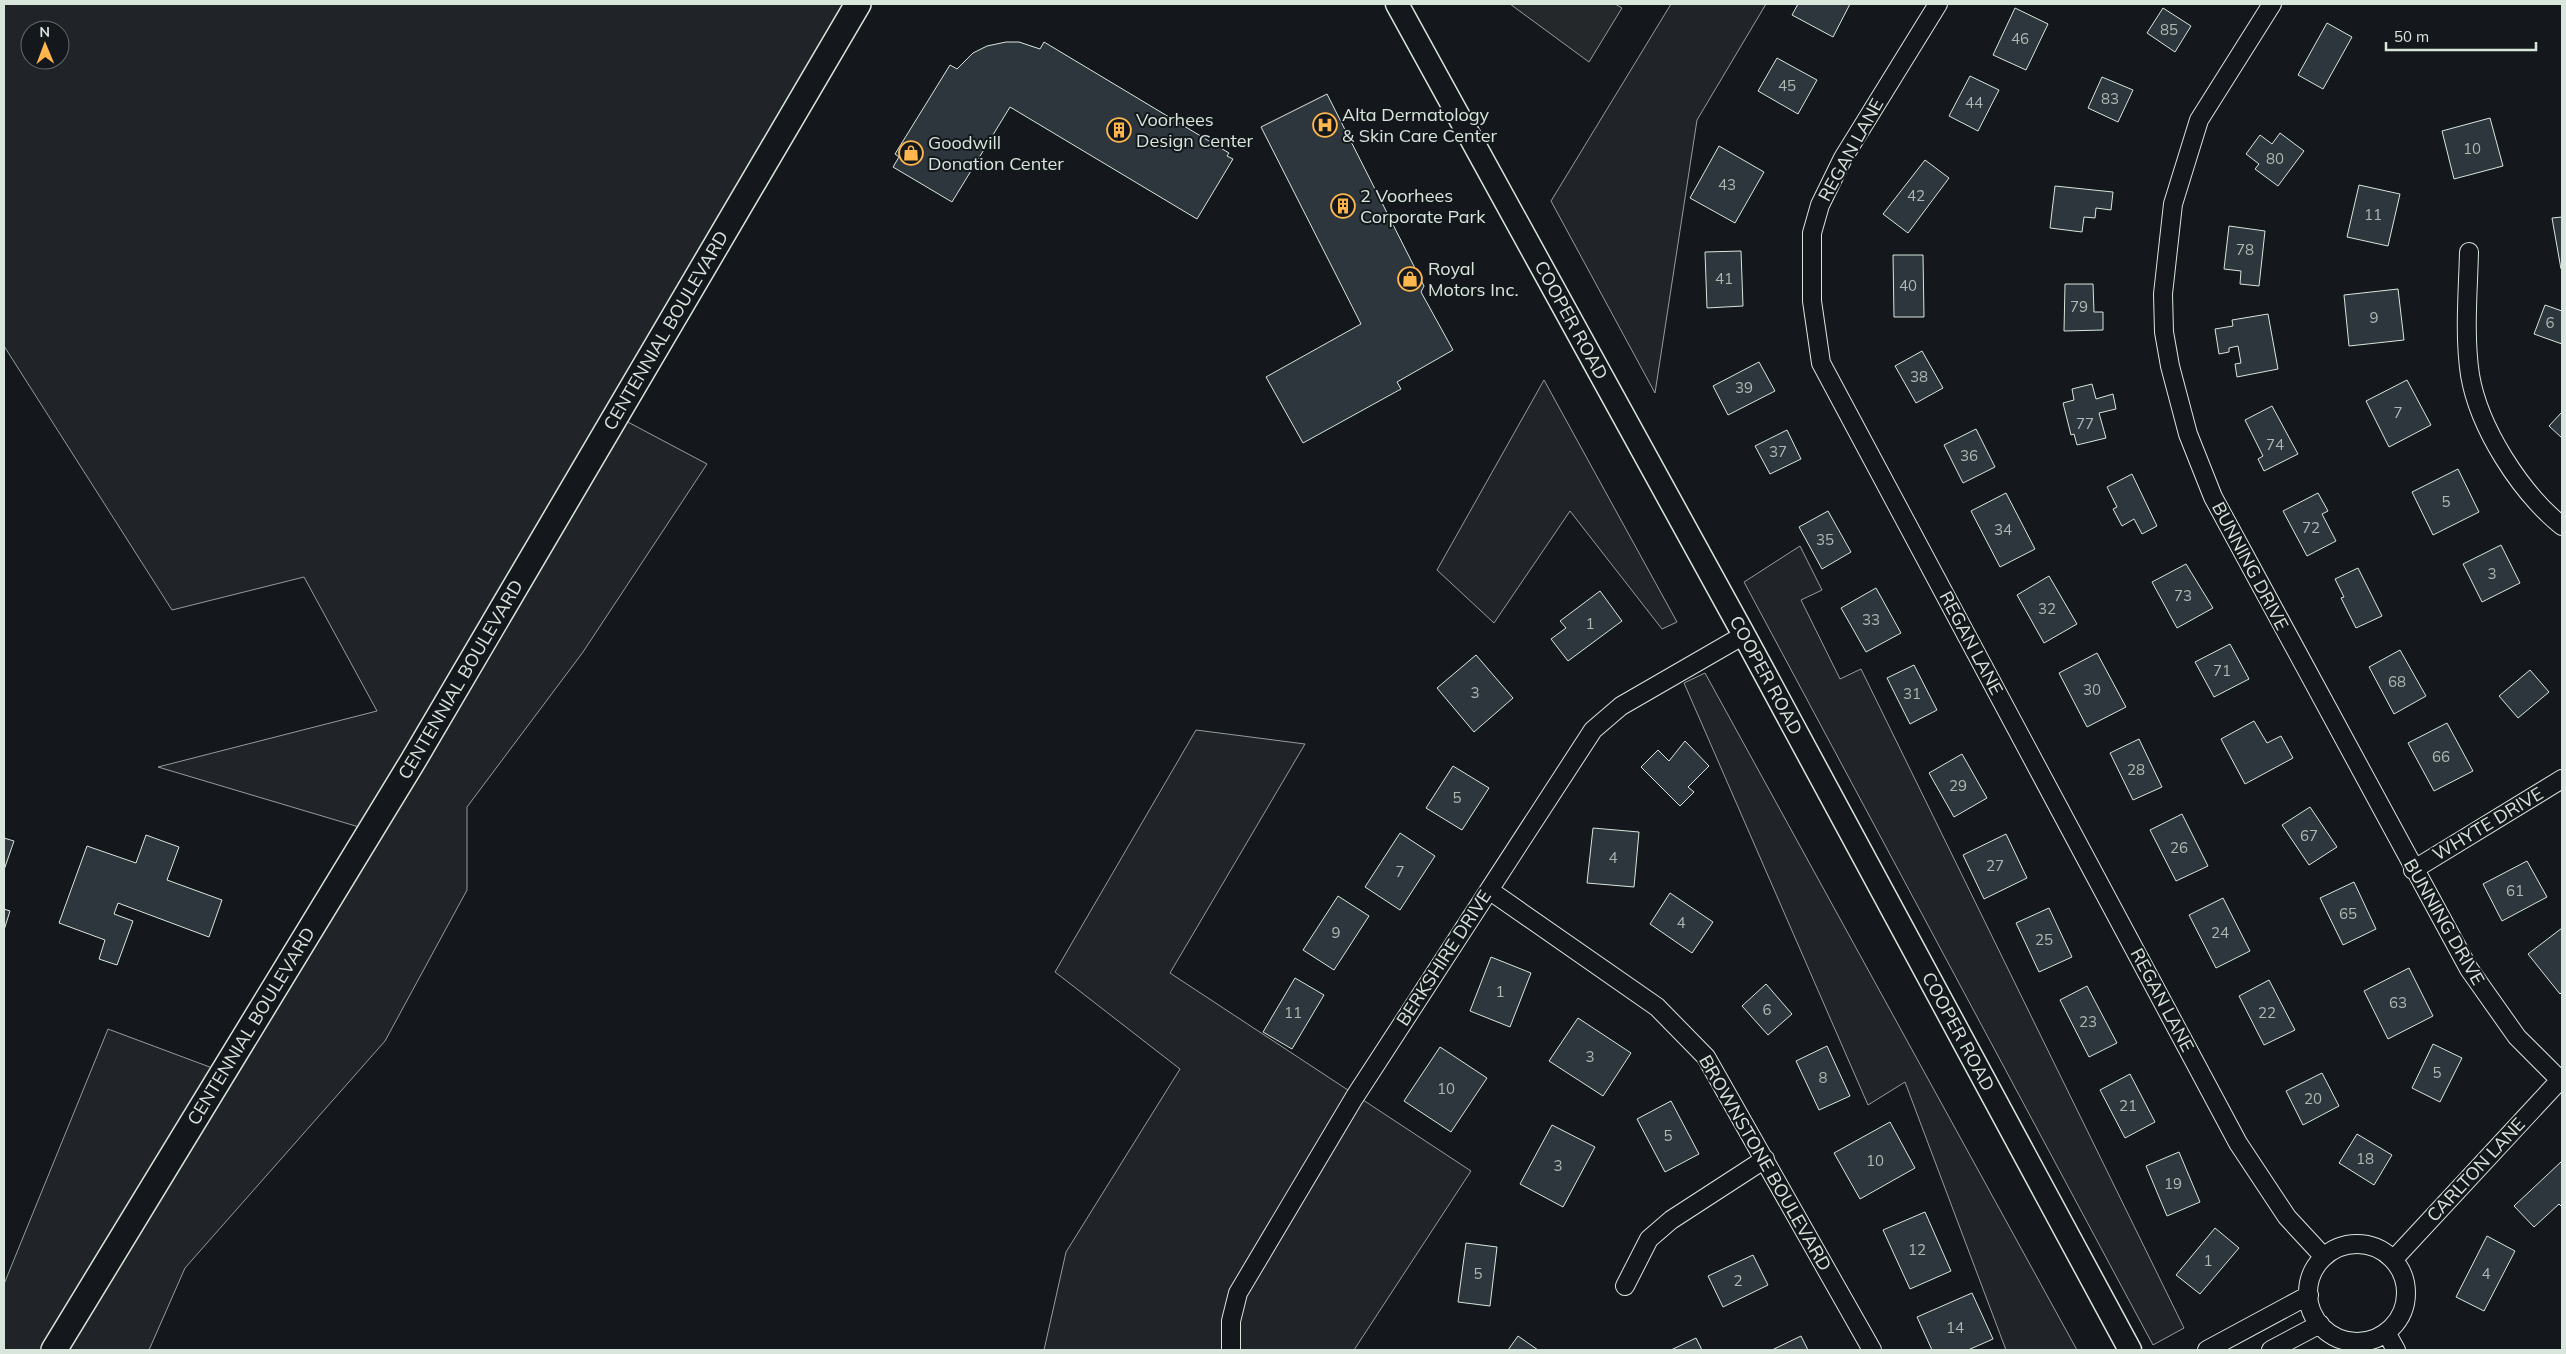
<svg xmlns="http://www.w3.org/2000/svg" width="2566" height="1354" font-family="Mulish,sans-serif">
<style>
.green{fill:#202428;stroke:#939e99;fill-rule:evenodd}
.parking{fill:#24282b;stroke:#939e99}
.building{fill:#2c363c;stroke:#d8e6dc}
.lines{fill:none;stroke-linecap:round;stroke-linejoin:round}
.minor-casing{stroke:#d8e6dc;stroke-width:20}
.tertiary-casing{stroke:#d8e6dc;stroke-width:25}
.secondary-casing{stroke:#d8e6dc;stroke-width:28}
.minor{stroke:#14181c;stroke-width:18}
.tertiary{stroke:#14181c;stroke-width:22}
.secondary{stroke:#14181c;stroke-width:25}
.labels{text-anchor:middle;stroke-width:4;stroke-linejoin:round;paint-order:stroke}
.number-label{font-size:15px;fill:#adbab4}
.poi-label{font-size:18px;fill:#d8e6dc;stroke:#14181c;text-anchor:start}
.street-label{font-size:18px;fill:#d8e6dc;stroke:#14181c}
</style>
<rect width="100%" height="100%" fill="#14181c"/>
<!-- green -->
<path class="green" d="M4,4H858L609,412L707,464L583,652L467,807V890L385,1041L185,1268L149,1350H4V1284L108,1029L215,1069L359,827L158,767L377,711L304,577L172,610L4,346ZM30,30H60V60H30Z
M1671,4H1766L1697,120L1655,393L1551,201Z
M1544,380L1677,622L1662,629L1570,511L1494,623L1437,570Z
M1800,546L1822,590L1801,600L1840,679L1861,669L2184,1328L2153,1345L1744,582Z
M1705,673L2077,1350H2006L1905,1082L1868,1105L1684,683Z
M1196,730L1305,744L1170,973L1471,1171L1354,1350H1044L1066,1252L1180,1069L1055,972Z"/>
<!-- parking -->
<path class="parking" d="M1510,4H1615L1622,8L1589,62Z"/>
<!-- building -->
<path class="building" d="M1798,4H1850L1833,37L1792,15Z
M2015,8L2048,24L2026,70L1993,55Z
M2163,8L2191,26L2175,52L2147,33Z
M2327,23L2352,37L2323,89L2298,75Z
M1019,42L1040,49L1044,42L1229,153L1227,156L1233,159L1197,219L1010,107L952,202L893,167L899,157L895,154L950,65L957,69L973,53L987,46L1006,42Z
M1777,58L1817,80L1798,114L1758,91Z
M1970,76L1999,90L1978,131L1949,116Z
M2102,77L2133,90L2118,122L2088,108Z
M1327,94L1424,286L1421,292L1453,350L1397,382L1401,389L1303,443L1266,377L1361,324L1261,127Z
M2490,118L2503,166L2454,179L2442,131Z
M2280,133L2304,151L2278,186L2255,169L2259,164L2246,154L2260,135L2272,144Z
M1719,146L1764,172L1735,223L1690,198Z
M1925,160L1949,178L1908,233L1883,214Z
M2359,185L2400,194L2388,246L2347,237Z
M2055,186L2113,192L2111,210L2096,208L2095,218L2084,217L2082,232L2050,228Z
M2562,217V269H2561L2552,218Z
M2229,226L2265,231L2259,286L2240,284L2241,271L2224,269Z
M1741,251L1743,306L1707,308L1705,252Z
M1893,255H1923L1924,317H1894Z
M2065,284H2093L2094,312H2103V330L2064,331Z
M2398,289L2404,340L2349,346L2344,295Z
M2545,305L2562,311V344L2534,334Z
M2268,314L2278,369L2237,377L2235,364L2241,363L2238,346L2229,348V352L2219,354L2215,329L2233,326L2232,320Z
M1922,351L1943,388L1916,403L1895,366Z
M1759,362L1775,391L1728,415L1713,386Z
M2407,380L2431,425L2389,447L2366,401Z
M2092,384L2096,399L2113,394L2116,409L2099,413L2106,438L2077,445L2074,434L2071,435L2063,403L2074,400L2072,389Z
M2272,406L2298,454L2264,471L2258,459L2263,456L2245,420Z
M2562,412V438L2549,426Z
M1976,429L1995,467L1963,483L1944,445Z
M1787,430L1801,459L1770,474L1755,446Z
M2458,469L2479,512L2433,535L2412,492Z
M2132,474L2157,526L2142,534L2134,519L2122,526L2113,509L2117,507L2107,487Z
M2006,493L2035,549L2000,567L1971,511Z
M2318,493L2328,511L2322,514L2336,541L2307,556L2283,511Z
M1828,511L1851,552L1822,569L1799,527Z
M2501,545L2520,583L2482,602L2463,564Z
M2186,564L2213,608L2177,628L2152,582Z
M2358,568L2382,616L2356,628L2341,598L2344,597L2335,579Z
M2049,576L2077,624L2044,643L2017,595Z
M1876,588L1901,633L1866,652L1841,608Z
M1600,591L1622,621L1568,661L1551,639L1566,628L1560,621Z
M2230,644L2249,679L2214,697L2195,662Z
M2400,650L2426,696L2394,714L2369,667Z
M2097,653L2126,707L2087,727L2059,673Z
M1476,655L1513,698L1474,732L1437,688Z
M1914,665L1937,710L1910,724L1887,678Z
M2530,670L2549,692L2518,718L2499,696Z
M2254,721L2267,743L2281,736L2293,758L2245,784L2221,739Z
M2447,723L2473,771L2434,791L2408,743Z
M2139,739L2162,787L2133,800L2110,753Z
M1685,741L1709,766L1688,787L1694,792L1680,806L1641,767L1658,750L1669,761Z
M1962,754L1987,798L1954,817L1929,773Z
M1453,766L1489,788L1462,830L1426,808Z
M2310,807L2337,847L2309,865L2282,825Z
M2182,814L2208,866L2176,881L2150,830Z
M1593,828L1639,832L1634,887L1587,883Z
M1400,833L1435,856L1400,910L1365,887Z
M2006,834L2027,878L1984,899L1963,855Z
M146,835L179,847L167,880L222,900L209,937L118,903L114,914L133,921L117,965L99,959L105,940L59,923L87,846L136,863Z
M4,838L14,841L4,870Z
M2527,861L2547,897L2502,921L2483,884Z
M2354,882L2376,929L2343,945L2320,898Z
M1670,893L1713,922L1692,953L1650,924Z
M1338,896L1369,916L1334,970L1303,950Z
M2223,898L2250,951L2216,968L2189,915Z
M2049,908L2072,957L2039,972L2016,923Z
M4,909L10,911L4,930Z
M2562,928V992L2560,994L2528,954Z
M1491,957L1531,973L1510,1027L1470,1011Z
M2409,968L2433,1016L2388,1039L2364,991Z
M1295,978L1324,995L1292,1049L1263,1032Z
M2269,980L2295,1030L2264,1045L2239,996Z
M1766,984L1792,1014L1768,1035L1742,1006Z
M2087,986L2117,1043L2089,1057L2060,1000Z
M1578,1018L1631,1053L1603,1096L1549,1061Z
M2433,1044L2462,1058L2440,1102L2412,1088Z
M1827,1046L1850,1096L1819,1110L1796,1061Z
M1440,1047L1487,1078L1451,1132L1404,1101Z
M2322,1073L2339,1106L2303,1125L2286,1091Z
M2130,1074L2155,1122L2125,1138L2100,1090Z
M1671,1101L1699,1154L1665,1172L1637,1119Z
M1890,1122L1915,1168L1860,1199L1834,1153Z
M1552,1125L1595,1147L1563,1207L1520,1184Z
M2357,1134L2392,1155L2374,1185L2339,1163Z
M2179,1152L2200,1202L2167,1216L2146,1166Z
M2562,1161V1207L2559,1204L2534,1227L2514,1206Z
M1925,1212L1951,1271L1910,1289L1883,1230Z
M2215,1228L2239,1248L2200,1294L2176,1275Z
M2487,1236L2515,1251L2484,1311L2456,1297Z
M1466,1243L1497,1247L1490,1306L1458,1302Z
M1753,1255L1768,1285L1723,1307L1708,1276Z
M1972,1293L1993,1339L1968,1350H1932L1917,1317Z
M1518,1336L1538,1350H1508Z
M1801,1336L1808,1350H1772Z
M1696,1338L1702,1350H1671Z"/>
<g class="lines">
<!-- minor casing -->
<g class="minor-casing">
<path id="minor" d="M1938,4L1843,158L1820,205L1812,233V301L1821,363L2238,1143L2287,1217L2324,1257
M2272,4L2199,120L2173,204L2163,294L2164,332L2170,366L2188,434L2213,497L2469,969L2517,1037L2562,1082
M2469,252C2468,293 2464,334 2470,375C2479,428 2520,492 2562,526
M2413,870L2562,779
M1489,890L1657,1007L1706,1057L1872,1350
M2308 1293a49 49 0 1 1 98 0a49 49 0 1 1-98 0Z
M2393,1260L2560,1080
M1625,1286L1649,1239L1671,1220L1765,1159
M2386,1332L2396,1350
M1231,1350V1321L1238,1293L1354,1098L1593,730L1621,706L1744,635
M2207,1350L2309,1295
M2271,1350L2320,1324"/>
</g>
<!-- tertiary casing -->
<g class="tertiary-casing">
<g id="tertiary">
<path id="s1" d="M1397,4L1744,635L2130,1350"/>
</g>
</g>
<!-- secondary casing -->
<g class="secondary-casing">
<g id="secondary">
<path id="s2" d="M54,1350L413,761L858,4"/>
</g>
</g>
<!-- minor -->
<use href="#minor" class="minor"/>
<!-- tertiary -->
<use href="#tertiary" class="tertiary"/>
<!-- secondary -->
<use href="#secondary" class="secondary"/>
</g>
<!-- icons -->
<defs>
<g id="hospital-ring" transform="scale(1.25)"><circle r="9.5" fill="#14181c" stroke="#ffb74d" stroke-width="1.5"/><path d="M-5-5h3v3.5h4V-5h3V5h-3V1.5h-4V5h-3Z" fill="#ffb74d"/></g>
<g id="building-ring" transform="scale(1.25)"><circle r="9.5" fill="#14181c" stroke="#ffb74d" stroke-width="1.5"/><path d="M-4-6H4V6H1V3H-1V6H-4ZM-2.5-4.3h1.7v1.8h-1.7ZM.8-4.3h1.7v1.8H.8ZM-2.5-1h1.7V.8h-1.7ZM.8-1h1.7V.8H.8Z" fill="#ffb74d"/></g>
<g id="shop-ring" transform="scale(1.25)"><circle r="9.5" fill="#14181c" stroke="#ffb74d" stroke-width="1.5"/><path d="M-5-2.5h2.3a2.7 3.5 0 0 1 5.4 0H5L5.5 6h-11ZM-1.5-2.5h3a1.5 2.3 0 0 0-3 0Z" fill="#ffb74d"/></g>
</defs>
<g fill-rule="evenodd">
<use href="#hospital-ring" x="1325" y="125"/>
<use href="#building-ring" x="1119" y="130"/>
<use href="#shop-ring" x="911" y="153"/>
<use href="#building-ring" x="1343" y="206"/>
<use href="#shop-ring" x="1410" y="279"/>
</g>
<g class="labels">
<!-- number labels -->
<g class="number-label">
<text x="2169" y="35">85</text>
<text x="2020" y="44">46</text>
<text x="1787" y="91">45</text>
<text x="2110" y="104">83</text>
<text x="1974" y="108">44</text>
<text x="2472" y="154">10</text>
<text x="2275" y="164">80</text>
<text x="1727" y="190">43</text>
<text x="1916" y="201">42</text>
<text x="2373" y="220">11</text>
<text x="2245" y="255">78</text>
<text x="1724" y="284">41</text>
<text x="1908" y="291">40</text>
<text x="2079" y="312">79</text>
<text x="2374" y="323">9</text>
<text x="2550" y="328">6</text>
<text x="1919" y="382">38</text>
<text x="1744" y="393">39</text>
<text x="2398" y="418">7</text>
<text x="2085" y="429">77</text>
<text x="2275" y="450">74</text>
<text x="1778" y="457">37</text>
<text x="1969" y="461">36</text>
<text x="2446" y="507">5</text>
<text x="2311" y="533">72</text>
<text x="2003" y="535">34</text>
<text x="1825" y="545">35</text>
<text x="2492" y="579">3</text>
<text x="2183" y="601">73</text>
<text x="2047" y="614">32</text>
<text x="1871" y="625">33</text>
<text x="1590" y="629">1</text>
<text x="2222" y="676">71</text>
<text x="2397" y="687">68</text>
<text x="2092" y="695">30</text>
<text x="1475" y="698">3</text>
<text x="1912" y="699">31</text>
<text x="2441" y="762">66</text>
<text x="2136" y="775">28</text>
<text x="1958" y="791">29</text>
<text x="1457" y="803">5</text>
<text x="2309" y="841">67</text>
<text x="2179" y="853">26</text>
<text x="1613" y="863">4</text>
<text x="1995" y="871">27</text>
<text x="1400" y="877">7</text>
<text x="2515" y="896">61</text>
<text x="2348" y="919">65</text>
<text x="1681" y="928">4</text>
<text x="1336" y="938">9</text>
<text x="2220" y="938">24</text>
<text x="2044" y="945">25</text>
<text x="1500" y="997">1</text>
<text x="2398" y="1008">63</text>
<text x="1767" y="1015">6</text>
<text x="1293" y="1018">11</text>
<text x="2267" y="1018">22</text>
<text x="2088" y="1027">23</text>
<text x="1590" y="1062">3</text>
<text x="2437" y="1078">5</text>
<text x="1823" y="1083">8</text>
<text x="1446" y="1094">10</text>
<text x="2313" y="1104">20</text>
<text x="2128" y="1111">21</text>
<text x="1668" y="1141">5</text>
<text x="2365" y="1164">18</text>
<text x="1875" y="1166">10</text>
<text x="1558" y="1171">3</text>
<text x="2173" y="1189">19</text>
<text x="1917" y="1255">12</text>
<text x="2208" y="1266">1</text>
<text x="1478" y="1279">5</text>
<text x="2486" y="1279">4</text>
<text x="1738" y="1286">2</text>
<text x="1955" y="1333">14</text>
</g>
<!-- poi labels -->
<g class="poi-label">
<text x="1342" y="121">Alta Dermatology<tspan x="1342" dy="21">&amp; Skin Care Center</tspan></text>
<text x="1136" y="126">Voorhees<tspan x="1136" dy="21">Design Center</tspan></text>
<text x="928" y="149">Goodwill<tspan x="928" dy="21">Donation Center</tspan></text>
<text x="1360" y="202">2 Voorhees<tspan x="1360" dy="21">Corporate Park</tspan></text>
<text x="1428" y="275">Royal<tspan x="1428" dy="21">Motors Inc.</tspan></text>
</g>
<!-- street labels -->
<g class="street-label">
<text transform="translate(1851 150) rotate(-61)" y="6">REGAN LANE</text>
<text dy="6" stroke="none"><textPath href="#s1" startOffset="361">COOPER ROAD</textPath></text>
<text dy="6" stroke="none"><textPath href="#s2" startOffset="1189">CENTENNIAL BOULEVARD</textPath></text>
<text transform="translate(2250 566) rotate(62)" y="6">BUNNING DRIVE</text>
<text transform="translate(1971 643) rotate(62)" y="6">REGAN LANE</text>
<text dy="6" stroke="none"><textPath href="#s1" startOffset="766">COOPER ROAD</textPath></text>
<text dy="6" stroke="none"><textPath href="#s2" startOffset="784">CENTENNIAL BOULEVARD</textPath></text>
<text transform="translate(2488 824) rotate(-31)" y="6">WHYTE DRIVE</text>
<text transform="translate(2444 922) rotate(60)" y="6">BUNNING DRIVE</text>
<text transform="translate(1444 958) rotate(-57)" y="6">BERKSHIRE DRIVE</text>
<text transform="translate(2162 1000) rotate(62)" y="6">REGAN LANE</text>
<text dy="6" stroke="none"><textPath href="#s2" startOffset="379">CENTENNIAL BOULEVARD</textPath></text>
<text dy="6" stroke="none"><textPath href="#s1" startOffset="1171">COOPER ROAD</textPath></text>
<text transform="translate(1765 1163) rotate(60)" y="6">BROWNSTONE BOULEVARD</text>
<text transform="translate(2476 1170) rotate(-47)" y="6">CARLTON LANE</text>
</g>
</g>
<!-- border -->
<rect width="2566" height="1354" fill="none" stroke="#d8e6dc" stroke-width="10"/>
<!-- north arrow -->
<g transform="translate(45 45) rotate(359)"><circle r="24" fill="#14181c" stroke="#626a69"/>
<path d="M0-4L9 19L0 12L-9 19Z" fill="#ffb74d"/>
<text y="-8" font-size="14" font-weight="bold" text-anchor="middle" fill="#d8e6dc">N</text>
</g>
<!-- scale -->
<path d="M2386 42v8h150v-8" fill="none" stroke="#d8e6dc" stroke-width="2.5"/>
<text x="2394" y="42" font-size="15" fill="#d8e6dc" stroke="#14181c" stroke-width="4" paint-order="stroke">50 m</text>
</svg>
